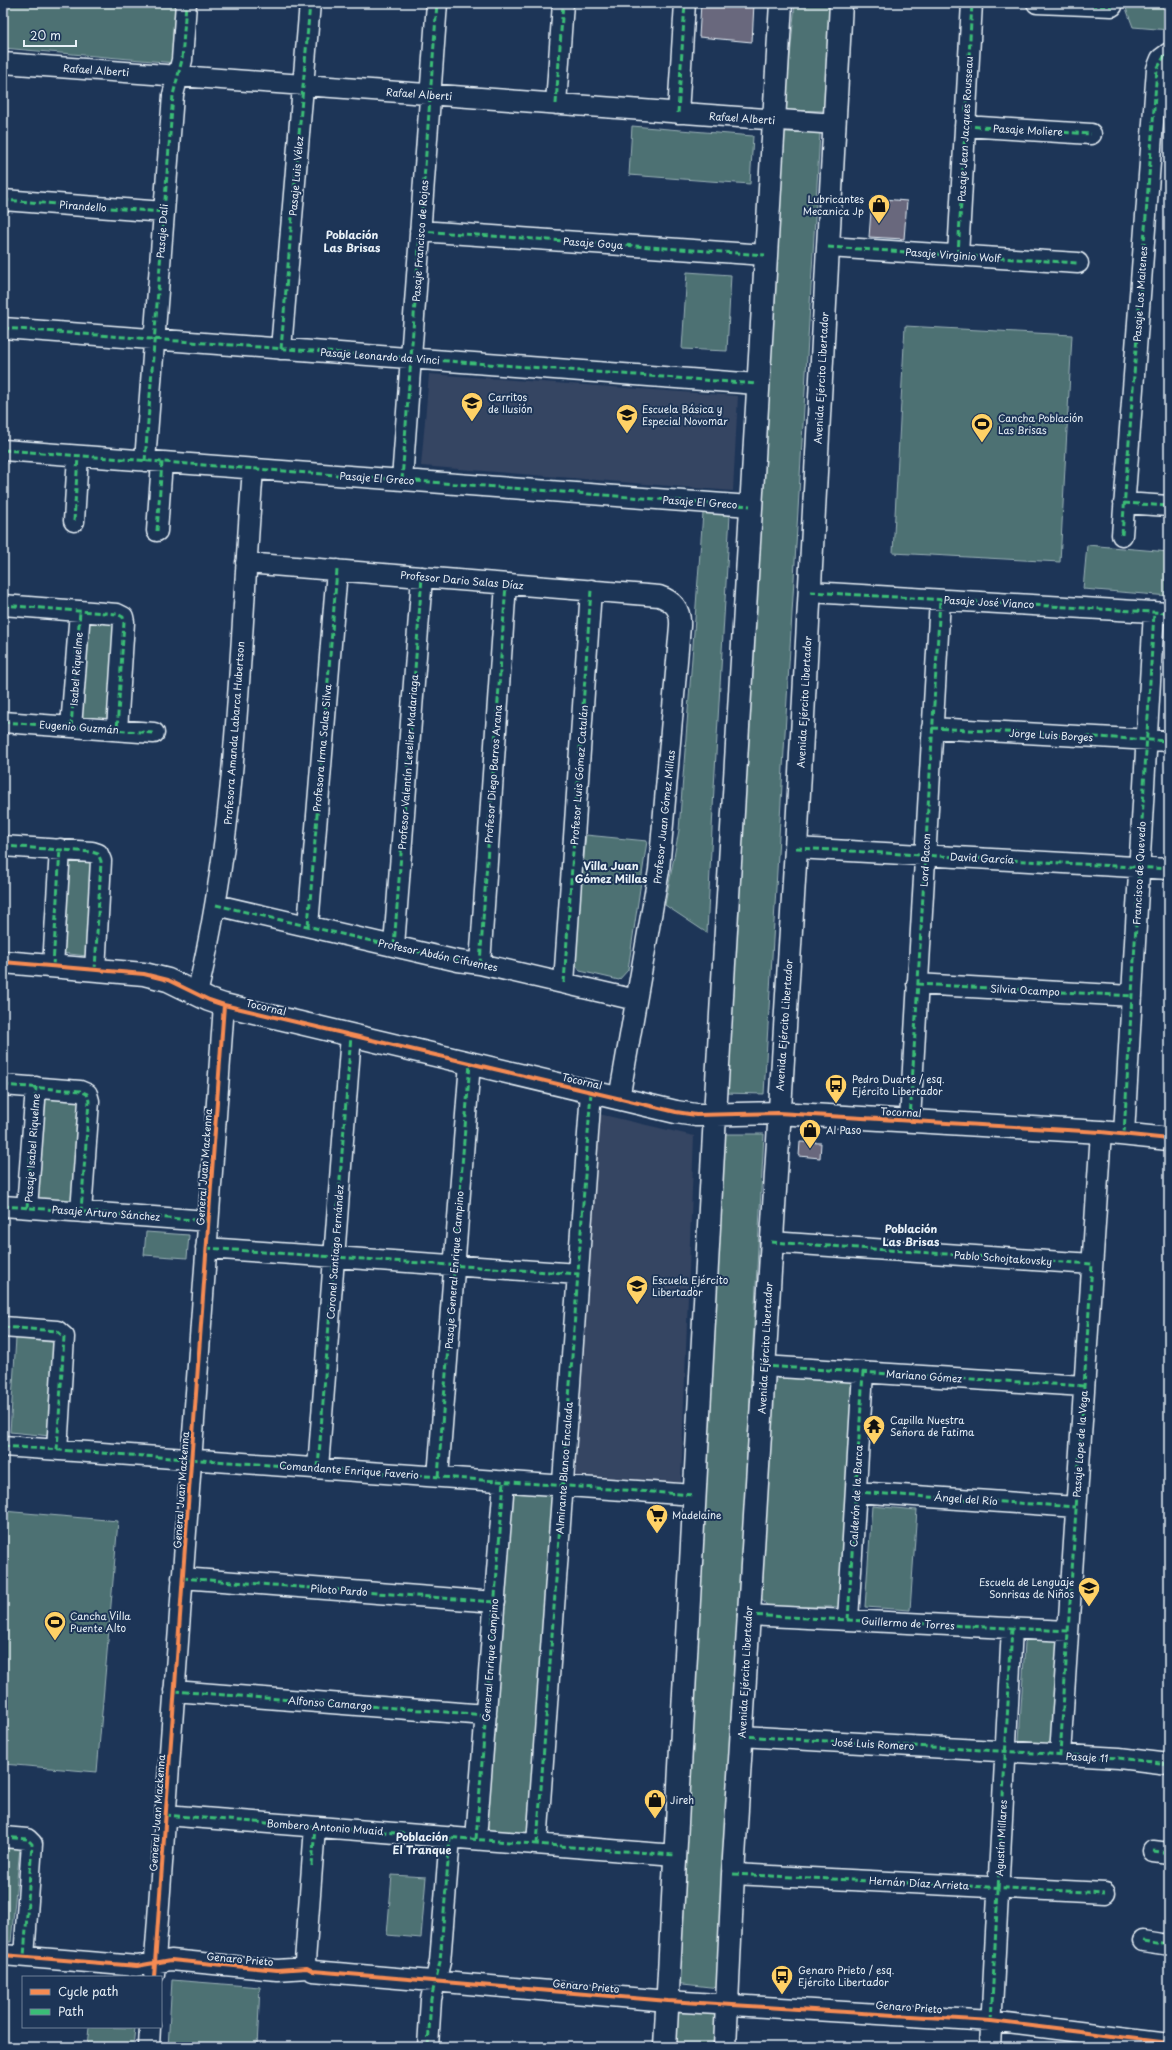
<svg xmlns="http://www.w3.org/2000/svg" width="1172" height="2050" font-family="'Playpen Sans',sans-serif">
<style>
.built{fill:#344462}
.green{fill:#4d7173;stroke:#9ab1b6}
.building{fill:#69687d;stroke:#e8f1f8}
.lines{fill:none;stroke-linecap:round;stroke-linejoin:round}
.street-casing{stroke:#e8f1f8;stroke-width:23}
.secondary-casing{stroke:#e8f1f8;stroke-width:25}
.street{stroke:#1d3557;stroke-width:20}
.secondary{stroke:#1d3557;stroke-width:22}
.quiet{stroke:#3abd76;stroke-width:3;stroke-dasharray:6 3;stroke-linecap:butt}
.cycleway-casing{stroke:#1d3557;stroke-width:6}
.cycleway{stroke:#f68b52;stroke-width:4}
.labels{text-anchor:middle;stroke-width:4;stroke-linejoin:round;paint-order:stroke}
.street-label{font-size:10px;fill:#e8f1f8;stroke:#1d3557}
.poi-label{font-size:10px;fill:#e8f1f8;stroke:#1d3557;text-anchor:start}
.neighbourhood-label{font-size:11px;font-weight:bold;fill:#e8f1f8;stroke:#1d3557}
</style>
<rect width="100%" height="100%" fill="#1d3557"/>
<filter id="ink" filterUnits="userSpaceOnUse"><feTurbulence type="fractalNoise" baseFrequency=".025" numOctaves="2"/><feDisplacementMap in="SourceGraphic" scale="8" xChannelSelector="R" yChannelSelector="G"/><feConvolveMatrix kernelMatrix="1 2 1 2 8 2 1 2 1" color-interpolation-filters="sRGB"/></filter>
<g filter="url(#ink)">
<!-- built -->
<path class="built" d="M429,374L738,396L733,491L421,466Z
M599,1114L694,1136L681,1483L575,1476Z"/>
<!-- green -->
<path class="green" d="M3,3H181L176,63L3,48Z
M795,3H830L824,111L785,110Z
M1124,3H1169V30L1133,27Z
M632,126L753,136L750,184L629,175Z
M782,132L820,133L764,1094L724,1093Z
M687,272L731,275L727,351L682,349Z
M905,326L1072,335L1060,562L893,553Z
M703,513L730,515L714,788L707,933L665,905L679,830Z
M1087,545L1169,552V596L1083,589Z
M91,618L115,621L107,723L76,720L85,623Z
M586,835L647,841L628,970L619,980L580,971L574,962Z
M66,859L92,861L87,956L61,953Z
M44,1097L83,1100L75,1205L38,1200Z
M723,1134H764L719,1988L674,1983Z
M146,1232L189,1235L187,1258L144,1255Z
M16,1338L58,1343L50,1436L10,1432Z
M779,1378L849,1381L856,1387L845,1601L839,1607H768L759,1595L774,1382Z
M516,1491L556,1494L532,1833L485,1830L508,1496Z
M872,1506L917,1510L910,1610L865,1607Z
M3,1511L118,1521L97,1772L3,1764Z
M1030,1637L1059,1640L1051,1747L1021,1746L1019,1741L1025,1642Z
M3,1846L20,1847L11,1942H3Z
M392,1875L426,1877L421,1938L387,1935Z
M172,1980L260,1987L257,2047H168Z
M717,2012L716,2047H672L673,2013Z
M89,2027L135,2028L133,2047H87Z"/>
<!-- building -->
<path class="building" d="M701,3H754L752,42L699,37Z
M872,198L907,201L904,239L869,237Z
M800,1142L821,1143L820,1158L799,1156Z"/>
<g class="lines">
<!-- street casing -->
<g class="street-casing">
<path id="street" d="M1037,3L1112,6
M3,63L835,124
M556,104L563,3
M678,113L685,3
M965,126L1091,134
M3,200L164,212
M420,231L765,255
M828,247L1078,263
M958,255L972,3
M3,328L757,384
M281,349L310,3
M3,450L750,506
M145,461L173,95L182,60L186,3
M402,480L437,3
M1124,503L1169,506
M74,521L78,456
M157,531L162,462
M1122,535L1157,69L1161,59L1169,53
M246,563L659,596C674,601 681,610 680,626L659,870L619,1099
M810,592L1169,613
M3,605L117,614L123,617L124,622L117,730
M3,722L154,733
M71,727L80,611
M932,728L1169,741
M3,846L92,852L98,854L101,861L95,970
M796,848L1169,869
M216,905L458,961L480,964L636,1000
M308,926L337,570
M394,946L422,577
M480,964L506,584
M53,966L60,849
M564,983L591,590
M917,984L1132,996
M197,994C239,822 239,644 253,469
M3,1085L80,1091L87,1094L89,1101L81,1212
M910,1120L940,600
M1124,1134L1154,612
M3,1206L208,1221
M27,1208L36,1087
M771,1242L1092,1264
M206,1248L578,1274
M3,1327L57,1331L64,1337L57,1450
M763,1366L1084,1386
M3,1446L694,1495
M318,1468L351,1035
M438,1477L470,1063
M856,1492L1076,1507
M182,1578L495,1602
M748,1615L1068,1631
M848,1620L863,1372
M174,1691L486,1715
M741,1736L1119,1758L1169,1764
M1060,1755L1101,1132
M165,1815L675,1855
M3,1837L27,1839L32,1844L24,1957
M476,1839L504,1481
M537,1844L591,1092
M1153,1851L1169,1853
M733,1874L1105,1893
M1143,1941L1169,1945
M3,1955L137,1966L171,1960L277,1970L307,1968L313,1971L668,2001L991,2021L1169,2043
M307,1968L305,1961L315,1827
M154,1974L224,1005
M149,2047L150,2027
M428,2047L431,1999L440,1962L450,1837
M990,2047L1012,1628"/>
</g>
<!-- secondary casing -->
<g class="secondary-casing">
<path id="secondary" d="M3,962L144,974L168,980L209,1000L224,1005L676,1112L696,1115L778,1113L1101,1132L1169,1139
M665,2047L715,1115L781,3
M725,2047L733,1874L796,848L841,3"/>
</g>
<!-- street -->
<use href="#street" class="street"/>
<!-- secondary -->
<use href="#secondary" class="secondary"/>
<!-- quiet -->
<path class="quiet" d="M1037,3L1112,6
M556,104L563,3
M678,113L685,3
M965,126L1091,134
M3,200L164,212
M420,231L765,255
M828,247L1078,263
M958,255L972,3
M3,328L757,384
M281,349L310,3
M3,450L750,506
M145,461L173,95L182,60L186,3
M402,480L437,3
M1124,503L1169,506
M74,521L78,456
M157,531L162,462
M1122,535L1157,69L1165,55
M810,592L1169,613
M3,605L117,614L123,617L124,622L117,730
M3,722L154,733
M71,727L80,611
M932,728L1169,741
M3,846L92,852L98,854L101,861L95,970
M796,848L1169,869
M216,905L458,961L480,964L506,584
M308,926L337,570
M394,946L422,577
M53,966L60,849
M564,983L591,590
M917,984L1132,996
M3,1085L80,1091L87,1094L89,1101L81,1212
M910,1120L940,600
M1124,1134L1154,612
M3,1206L208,1221
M27,1208L36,1087
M771,1242L1092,1264L1060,1755
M206,1248L578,1274
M3,1327L57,1331L64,1337L57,1450
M763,1366L1084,1386
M3,1446L694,1495
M318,1468L351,1035
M438,1477L470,1063
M856,1492L1076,1507
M182,1578L495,1602
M748,1615L1068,1631
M848,1620L863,1372
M174,1691L486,1715
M741,1736L1119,1758L1169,1764
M165,1815L675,1855
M3,1837L27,1839L32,1844L24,1957
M476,1839L504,1481
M537,1844L591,1092
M1153,1851L1169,1853
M312,1866L315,1827
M733,1874L1105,1893
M1143,1941L1169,1945
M991,2021L1012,1628
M428,2047L431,1999L440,1962L450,1837"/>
<!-- cycleway casing -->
<g class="cycleway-casing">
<path id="cycleway" d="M3,962L144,974L168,980L209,1000L224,1005L676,1112L696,1115L778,1113L1101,1132L1169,1139
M3,1955L137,1966L171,1960L277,1970L307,1968L313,1971L668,2001L991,2021L1169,2043
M154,1977L224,1005"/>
</g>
<!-- cycleway -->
<use href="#cycleway" class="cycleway"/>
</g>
</g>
<!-- icons -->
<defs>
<g id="shop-pin" transform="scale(1.15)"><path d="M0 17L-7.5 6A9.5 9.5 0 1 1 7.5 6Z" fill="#ffd166" stroke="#1d3557"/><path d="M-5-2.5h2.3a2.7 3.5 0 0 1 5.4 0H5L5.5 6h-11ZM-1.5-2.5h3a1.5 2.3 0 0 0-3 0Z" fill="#111"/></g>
<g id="school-pin" transform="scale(1.15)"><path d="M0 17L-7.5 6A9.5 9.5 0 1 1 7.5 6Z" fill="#ffd166" stroke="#1d3557"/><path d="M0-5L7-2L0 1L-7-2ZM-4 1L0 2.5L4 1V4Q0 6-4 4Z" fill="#111"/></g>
<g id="stadium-pin" transform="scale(1.15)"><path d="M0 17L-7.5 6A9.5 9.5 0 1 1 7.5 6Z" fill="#ffd166" stroke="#1d3557"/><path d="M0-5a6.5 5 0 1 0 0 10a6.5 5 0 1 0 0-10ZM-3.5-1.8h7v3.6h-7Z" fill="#111"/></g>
<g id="bus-pin" transform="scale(1.15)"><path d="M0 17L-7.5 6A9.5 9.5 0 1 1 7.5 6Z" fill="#ffd166" stroke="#1d3557"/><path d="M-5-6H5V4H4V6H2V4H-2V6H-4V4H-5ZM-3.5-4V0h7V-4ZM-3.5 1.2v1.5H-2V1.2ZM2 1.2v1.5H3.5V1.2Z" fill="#111"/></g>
<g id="temple-pin" transform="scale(1.15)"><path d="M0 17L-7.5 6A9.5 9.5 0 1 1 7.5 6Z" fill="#ffd166" stroke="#1d3557"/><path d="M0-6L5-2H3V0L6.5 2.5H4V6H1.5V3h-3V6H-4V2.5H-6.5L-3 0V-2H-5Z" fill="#111"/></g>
<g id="supermarket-pin" transform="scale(1.15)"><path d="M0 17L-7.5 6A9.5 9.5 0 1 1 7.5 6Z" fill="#ffd166" stroke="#1d3557"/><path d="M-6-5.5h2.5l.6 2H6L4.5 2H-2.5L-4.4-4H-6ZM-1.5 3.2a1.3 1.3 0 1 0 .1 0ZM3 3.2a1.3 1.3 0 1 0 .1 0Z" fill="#111"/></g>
</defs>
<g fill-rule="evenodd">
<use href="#shop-pin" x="879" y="205"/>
<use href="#school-pin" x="472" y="403"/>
<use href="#school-pin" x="627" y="415"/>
<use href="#stadium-pin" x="982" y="424"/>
<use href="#bus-pin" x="836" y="1085"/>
<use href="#shop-pin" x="810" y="1130"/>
<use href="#school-pin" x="637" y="1286"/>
<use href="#temple-pin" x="874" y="1426"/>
<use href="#supermarket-pin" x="657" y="1515"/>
<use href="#school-pin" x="1089" y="1588"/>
<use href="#stadium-pin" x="55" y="1622"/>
<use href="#shop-pin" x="655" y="1800"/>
<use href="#bus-pin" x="782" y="1976"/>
</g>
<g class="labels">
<!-- street labels -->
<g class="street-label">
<text transform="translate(96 70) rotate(4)" y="4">Rafael Alberti</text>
<text transform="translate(419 94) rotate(4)" y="4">Rafael Alberti</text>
<text transform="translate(742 118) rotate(4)" y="4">Rafael Alberti</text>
<text transform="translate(965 129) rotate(-87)" y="4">Pasaje Jean Jacques Rousseau</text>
<text transform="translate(1028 130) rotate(3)" y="4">Pasaje Moliere</text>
<text transform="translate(296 176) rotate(-85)" y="4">Pasaje Luis Vélez</text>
<text transform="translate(83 206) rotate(4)" y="4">Pirandello</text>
<text transform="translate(162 231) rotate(-86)" y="4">Pasaje Dali</text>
<text transform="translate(420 241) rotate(-86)" y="4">Pasaje Francisco de Rojas</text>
<text transform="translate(593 243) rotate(4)" y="4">Pasaje Goya</text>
<text transform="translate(953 255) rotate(4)" y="4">Pasaje Virginio Wolf</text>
<text transform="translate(1140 294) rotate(-86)" y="4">Pasaje Los Maitenes</text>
<text transform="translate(380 356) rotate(4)" y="4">Pasaje Leonardo da Vinci</text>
<text transform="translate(821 378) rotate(-87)" y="4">Avenida Ejército Libertador</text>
<text transform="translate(377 478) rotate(4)" y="4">Pasaje El Greco</text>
<text transform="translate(700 502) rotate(4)" y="4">Pasaje El Greco</text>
<text transform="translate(462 580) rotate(5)" y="4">Profesor Dario Salas Díaz</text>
<text transform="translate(989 602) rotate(3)" y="4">Pasaje José Vianco</text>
<text transform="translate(76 669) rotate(-86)" y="4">Isabel Riquelme</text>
<text transform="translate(804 702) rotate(-87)" y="4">Avenida Ejército Libertador</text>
<text transform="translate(79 727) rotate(4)" y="4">Eugenio Guzmán</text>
<text transform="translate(234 733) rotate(-86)" y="4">Profesora Amanda Labarca Hubertson</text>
<text transform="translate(1051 735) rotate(3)" y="4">Jorge Luis Borges</text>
<text transform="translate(322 748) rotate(-85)" y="4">Profesora Irma Salas Silva</text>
<text transform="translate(408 762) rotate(-86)" y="4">Profesor Valentín Letelier Madariaga</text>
<text transform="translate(493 774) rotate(-86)" y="4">Profesor Diego Barros Arana</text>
<text transform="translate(579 775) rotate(-86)" y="4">Profesor Luis Gómez Catalán</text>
<text transform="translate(664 817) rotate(-84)" y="4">Profesor Juan Gómez Millas</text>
<text transform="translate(982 858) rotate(3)" y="4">David García</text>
<text transform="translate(925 860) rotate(-87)" y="4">Lord Bacon</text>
<text transform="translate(1139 873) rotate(-87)" y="4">Francisco de Quevedo</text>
<text transform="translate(438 955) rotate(12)" y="4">Profesor Abdón Cifuentes</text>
<text transform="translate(1025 990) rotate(3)" y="4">Silvia Ocampo</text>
<text transform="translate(266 1007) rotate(13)" y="4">Tocornal</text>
<text transform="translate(784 1025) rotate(-86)" y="4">Avenida Ejército Libertador</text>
<text transform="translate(582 1081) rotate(13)" y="4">Tocornal</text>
<text transform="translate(901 1112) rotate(3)" y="4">Tocornal</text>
<text transform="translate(32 1148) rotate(-86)" y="4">Pasaje Isabel Riquelme</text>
<text transform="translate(204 1167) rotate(-86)" y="4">General Juan Mackenna</text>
<text transform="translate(106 1213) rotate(4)" y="4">Pasaje Arturo Sánchez</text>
<text transform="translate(335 1252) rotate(-86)" y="4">Coronel Santiago Fernández</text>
<text transform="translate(1003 1258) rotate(4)" y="4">Pablo Schojtakovsky</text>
<text transform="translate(454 1270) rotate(-86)" y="4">Pasaje General Enrique Campino</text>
<text transform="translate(765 1348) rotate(-87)" y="4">Avenida Ejército Libertador</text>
<text transform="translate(924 1376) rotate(4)" y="4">Mariano Gómez</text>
<text transform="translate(1080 1444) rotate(-86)" y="4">Pasaje Lope de la Vega</text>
<text transform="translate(564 1468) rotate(-86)" y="4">Almirante Blanco Encalada</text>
<text transform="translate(349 1470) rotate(4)" y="4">Comandante Enrique Faverio</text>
<text transform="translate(181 1490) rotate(-86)" y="4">General Juan Mackenna</text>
<text transform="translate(856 1496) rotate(-87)" y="4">Calderón de la Barca</text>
<text transform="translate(966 1499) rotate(4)" y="4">Ángel del Río</text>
<text transform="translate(339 1590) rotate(4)" y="4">Piloto Pardo</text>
<text transform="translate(908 1623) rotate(3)" y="4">Guillermo de Torres</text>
<text transform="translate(490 1660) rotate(-86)" y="4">General Enrique Campino</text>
<text transform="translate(745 1672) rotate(-87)" y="4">Avenida Ejército Libertador</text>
<text transform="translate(330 1703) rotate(4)" y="4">Alfonso Camargo</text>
<text transform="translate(873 1744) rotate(3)" y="4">José Luis Romero</text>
<text transform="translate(1087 1757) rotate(3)" y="4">Pasaje 11</text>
<text transform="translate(157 1813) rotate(-86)" y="4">General Juan Mackenna</text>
<text transform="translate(325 1827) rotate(4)" y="4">Bombero Antonio Muaid</text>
<text transform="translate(1001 1838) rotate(-87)" y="4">Agustín Millares</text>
<text transform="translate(919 1883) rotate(3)" y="4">Hernán Díaz Arrieta</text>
<text transform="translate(240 1959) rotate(5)" y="4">Genaro Prieto</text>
<text transform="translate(586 1986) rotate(5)" y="4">Genaro Prieto</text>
<text transform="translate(909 2007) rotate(4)" y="4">Genaro Prieto</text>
</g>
<!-- poi labels -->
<g class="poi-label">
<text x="864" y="203" text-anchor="end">Lubricantes<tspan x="864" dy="12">Mecanica Jp</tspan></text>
<text x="488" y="401">Carritos<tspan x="488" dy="12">de Ilusión</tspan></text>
<text x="642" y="413">Escuela Básica y<tspan x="642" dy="12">Especial Novomar</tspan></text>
<text x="998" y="422">Cancha Población<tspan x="998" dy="12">Las Brisas</tspan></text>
<text x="852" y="1083">Pedro Duarte / esq.<tspan x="852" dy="12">Ejército Libertador</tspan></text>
<text x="826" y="1134">Al Paso</text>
<text x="652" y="1284">Escuela Ejército<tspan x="652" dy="12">Libertador</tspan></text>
<text x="890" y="1424">Capilla Nuestra<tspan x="890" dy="12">Señora de Fatima</tspan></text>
<text x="672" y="1519">Madelaine</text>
<text x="1074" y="1586" text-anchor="end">Escuela de Lenguaje<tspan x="1074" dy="12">Sonrisas de Niños</tspan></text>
<text x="70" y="1620">Cancha Villa<tspan x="70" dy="12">Puente Alto</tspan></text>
<text x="670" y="1804">Jireh</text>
<text x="798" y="1974">Genaro Prieto / esq.<tspan x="798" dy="12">Ejército Libertador</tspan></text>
</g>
<!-- neighbourhood labels -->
<g class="neighbourhood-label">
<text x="352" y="239">Población<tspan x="352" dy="13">Las Brisas</tspan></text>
<text x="611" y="870">Villa Juan<tspan x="611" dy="13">Gómez Millas</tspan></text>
<text x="911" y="1233">Población<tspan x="911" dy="13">Las Brisas</tspan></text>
<text x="422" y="1841">Población<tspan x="422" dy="13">El Tranque</tspan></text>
</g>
</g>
<!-- margin -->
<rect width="1172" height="2050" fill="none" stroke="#1d3557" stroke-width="16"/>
<rect x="8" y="8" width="1156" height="2034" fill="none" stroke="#e8f1f8" stroke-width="1.5" filter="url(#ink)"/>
<!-- legend -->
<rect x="22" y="1976" width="140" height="52" fill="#1d3557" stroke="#6e8097"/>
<rect x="30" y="1989" width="20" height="6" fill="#f68b52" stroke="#6e8097"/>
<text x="58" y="1996" font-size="12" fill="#e8f1f8">Cycle path</text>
<rect x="30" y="2009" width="20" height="6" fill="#3abd76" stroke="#6e8097"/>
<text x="58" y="2016" font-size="12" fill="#e8f1f8">Path</text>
<!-- scale -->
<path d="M24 40v6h52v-6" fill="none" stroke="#e8f1f8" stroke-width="2"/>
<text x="30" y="40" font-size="12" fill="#e8f1f8" stroke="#1d3557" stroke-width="3" paint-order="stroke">20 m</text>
</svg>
